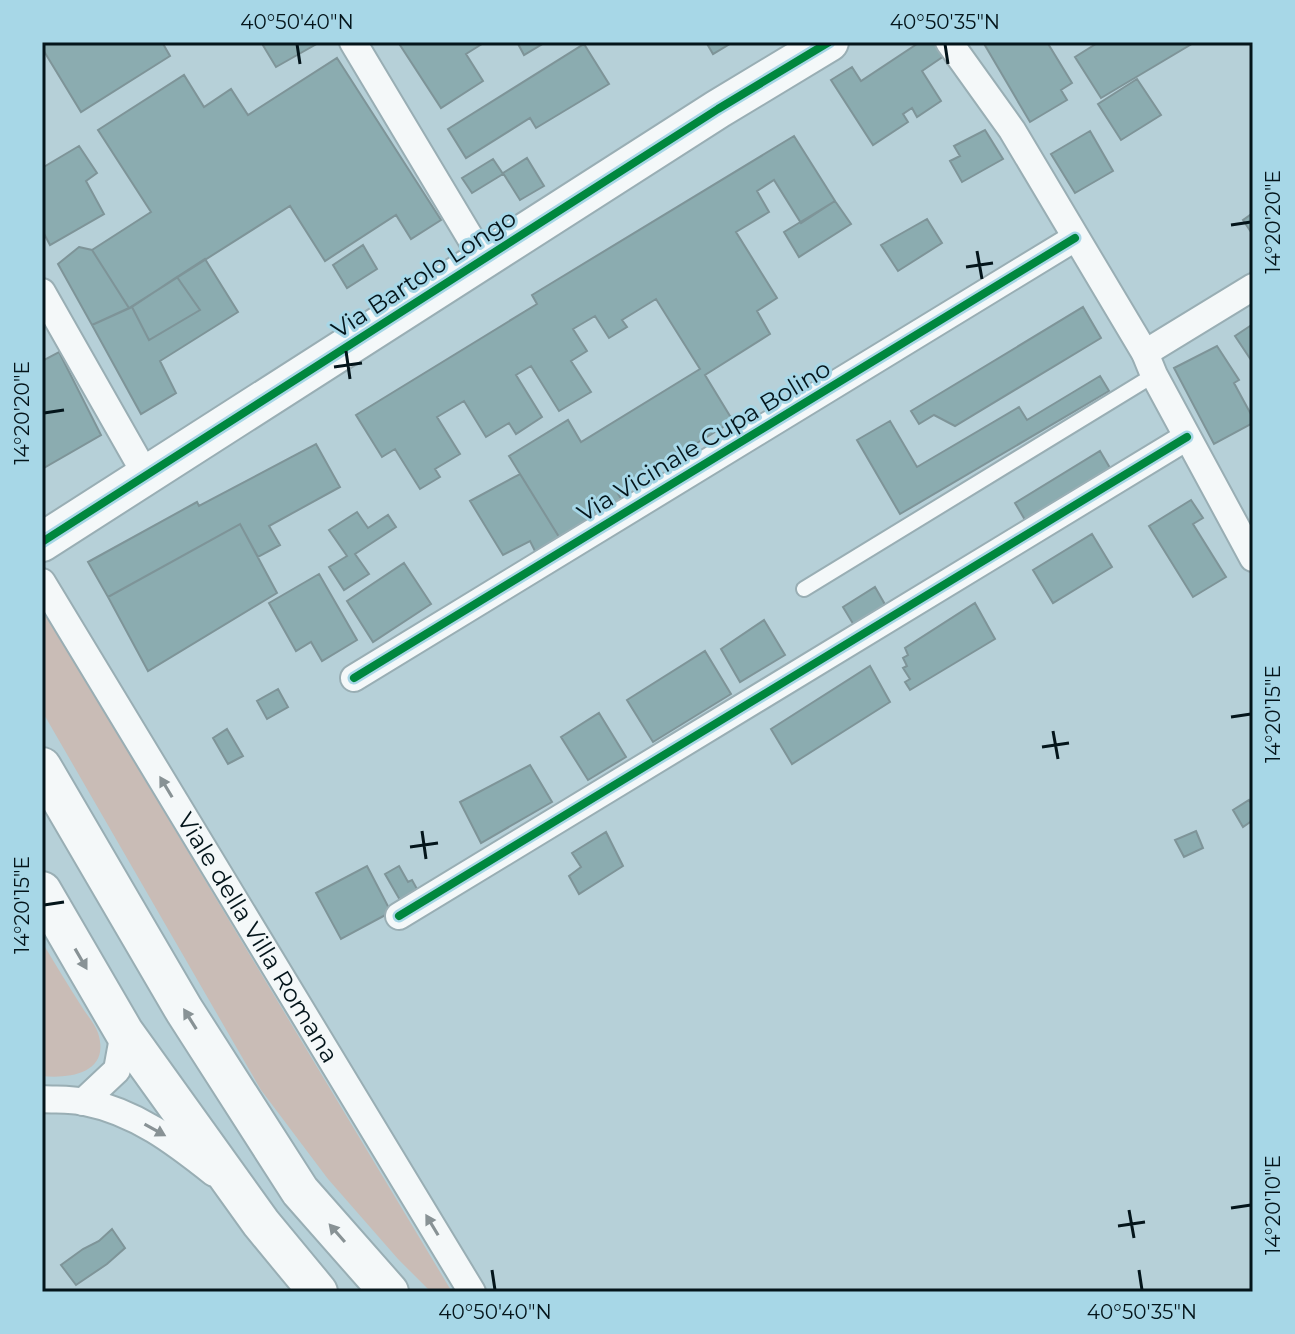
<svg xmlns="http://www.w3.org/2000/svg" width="1295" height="1334" font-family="Montserrat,sans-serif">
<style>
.green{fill:#c9bcb6}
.building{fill:#8bacb0;stroke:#7e9498;stroke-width:2}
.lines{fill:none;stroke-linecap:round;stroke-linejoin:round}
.lane-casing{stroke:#99aeb4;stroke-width:18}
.street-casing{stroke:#99aeb4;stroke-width:30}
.secondary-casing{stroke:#99aeb4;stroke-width:42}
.lane{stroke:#f4f8f9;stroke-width:14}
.street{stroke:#f4f8f9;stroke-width:26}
.secondary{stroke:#f4f8f9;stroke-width:38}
.cycleway-casing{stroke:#a7d7e7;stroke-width:13}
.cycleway{stroke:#00873e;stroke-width:8}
.oneway{fill:#889295}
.ticks{fill:none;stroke:#04151b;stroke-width:3}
.labels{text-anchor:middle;stroke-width:6;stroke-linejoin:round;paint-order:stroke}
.street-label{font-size:24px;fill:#04151b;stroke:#a7d7e7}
.neatline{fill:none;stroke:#04151b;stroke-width:3}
.ticks-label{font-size:20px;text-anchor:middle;fill:#04151b}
</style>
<rect width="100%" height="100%" fill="#b6d0d8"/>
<!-- green -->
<path class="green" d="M42,612L46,615L452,1292H431L398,1259L328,1179L261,1090L42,711Z
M42,942C55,964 68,985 82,1007C87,1015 95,1024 98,1033C111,1073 70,1079 42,1076Z"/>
<!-- building -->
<path class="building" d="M42,42H162L170,56L81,112L42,48Z
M261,42H320L276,67Z
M398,42H485L466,54L483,81L441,108Z
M517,42H543L544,43L524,55Z
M706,42H733L713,54Z
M920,42H935L944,56L922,71L941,101L917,117L912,108L903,114L908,122L873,145L831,80L852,67L861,81Z
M983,42H1047L1072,83L1061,90L1067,100L1030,122Z
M1099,42H1195L1101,98L1075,57Z
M584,44L609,84L536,128L530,118L466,158L448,129Z
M337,58L441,220L411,239L396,215L325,261L290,206L129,308L92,250L151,212L98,130L184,75L204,107L231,89L248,115Z
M1137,79L1161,115L1121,140L1098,104Z
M985,130L1003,159L962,182L950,161L960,156L954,146Z
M1090,131L1113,171L1075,193L1051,154Z
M794,136L835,201L801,223L774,180L757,191L769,212L736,232L777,298L757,311L770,334L705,375L733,421L617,492L626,507L564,545L509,456L568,420L581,442L700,369L656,299L622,320L627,327L609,338L595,316L573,329L587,351L571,361L591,392L559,411L531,366L516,375L542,417L516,434L509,423L486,437L464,401L437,417L460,454L435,469L440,477L420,489L395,449L382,457L356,415L537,304L532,295Z
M79,146L97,173L86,181L104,214L50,245L42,230V168Z
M527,158L544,186L520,200L503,173Z
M493,159L503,174L472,193L462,178Z
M835,201L851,224L799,257L784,232Z
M1253,213V235L1243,220Z
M927,219L942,243L898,271L881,245Z
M363,245L377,269L347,288L333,265Z
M79,247L92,250L129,308L92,325L58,264Z
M205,259L238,312L160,361L176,393L141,414L92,325L132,307L149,340L200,310L177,277Z
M177,277L200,310L149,340L132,307Z
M1083,307L1101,338L955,426L934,415L919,424L911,411Z
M1253,324V363L1235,336Z
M1217,346L1239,380L1234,383L1253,418V423L1214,444L1174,368Z
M59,352L101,435L42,469V361Z
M1100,376L1109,391L900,514L857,440L890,421L917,467L1019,407L1027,420Z
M316,444L340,487L269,526L280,545L258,557L240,524L108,597L88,562L197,502L199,506Z
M1100,451L1113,473L1028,525L1015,503Z
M520,474L564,545L539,559L530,541L503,555L470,501Z
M1191,500L1203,518L1193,524L1226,577L1193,597L1149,526Z
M357,512L368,528L388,515L396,527L355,554L369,574L344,590L329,567L347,556L329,530Z
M240,524L277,593L148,671L108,597Z
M1092,534L1112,567L1053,603L1033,570Z
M404,563L431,604L373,642L347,601Z
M319,574L357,640L322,661L311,642L296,651L269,603Z
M875,587L887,608L855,627L843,607Z
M975,603L995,639L910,690L905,682L910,679L903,668L907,666L903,658L908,655L905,648Z
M764,620L785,655L740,682L721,649Z
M705,651L731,694L653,742L627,700Z
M870,666L890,702L792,764L771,729Z
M278,689L288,707L267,719L257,701Z
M599,713L626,757L588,780L561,737Z
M227,729L243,756L228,764L213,738Z
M530,765L552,802L481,843L460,802Z
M1249,800L1253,807V820L1243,827L1233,810Z
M1196,831L1203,848L1184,857L1175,840Z
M606,832L623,866L579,894L569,876L581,867L572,853Z
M367,866L391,912L341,939L316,893Z
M399,866L408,882L412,880L422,898L404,907L385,874Z
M112,1229L125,1248L107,1264L76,1285L61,1265L83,1249L99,1241Z"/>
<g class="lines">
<!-- lane casing -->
<g class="lane-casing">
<path id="lane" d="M804,589L1154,375"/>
</g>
<!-- street casing -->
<g class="street-casing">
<g id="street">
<path d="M353,42L483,259"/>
<path d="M949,42L1012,130L1145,353L1154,375L1253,558"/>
<path d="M42,292L146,475"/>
<path d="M1145,353L1253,287"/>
<path id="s1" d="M42,582L472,1292"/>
<path d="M354,678L1075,238"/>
<path d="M399,916L1187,437"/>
<path d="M42,1099C56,1100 71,1099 85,1102C136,1112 175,1142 214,1173"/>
<path d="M83,1102L117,1070L124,1032"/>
</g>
</g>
<!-- secondary casing -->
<g class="secondary-casing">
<path id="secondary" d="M42,542L718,109L829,42
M42,767L184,1010L300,1191L389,1292
M42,891L124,1032L261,1223L318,1292"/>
</g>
<!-- lane -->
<use href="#lane" class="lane"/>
<!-- street -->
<use href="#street" class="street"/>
<!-- secondary -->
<use href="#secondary" class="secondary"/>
<!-- cycleway casing -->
<g class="cycleway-casing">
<path id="cycleway" d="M42,542L718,109L829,42
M354,678L1075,238
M399,916L1187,437"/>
</g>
<!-- cycleway -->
<use href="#cycleway" class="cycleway"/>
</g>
<!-- one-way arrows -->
<defs><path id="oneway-solid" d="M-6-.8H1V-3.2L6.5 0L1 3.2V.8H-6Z" transform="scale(2)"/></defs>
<g class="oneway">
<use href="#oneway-solid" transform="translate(166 787) rotate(-121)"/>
<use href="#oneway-solid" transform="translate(81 959) rotate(60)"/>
<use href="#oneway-solid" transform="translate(190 1019) rotate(-122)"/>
<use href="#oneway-solid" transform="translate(155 1130) rotate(29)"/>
<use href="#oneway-solid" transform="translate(432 1225) rotate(-121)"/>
<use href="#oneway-solid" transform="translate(337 1233) rotate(-131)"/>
</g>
<!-- ticks -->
<path class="ticks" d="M297,44L300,64M945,44L948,64M1231,225L1251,222M977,251L982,279M966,267L993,263M346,351L350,379M334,367L362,363M44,413L64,410M1231,717L1251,714M1053,731L1058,759M1042,747L1069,743M422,831L426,859M410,847L438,843M44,905L64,902M1231,1208L1251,1205M1129,1210L1134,1238M1118,1226L1145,1222M492,1270L495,1290M1139,1270L1142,1290"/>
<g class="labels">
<!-- street labels -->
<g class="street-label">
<text transform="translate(424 274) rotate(-33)" y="8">Via Bartolo Longo</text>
<text transform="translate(704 441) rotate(-31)" y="8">Via Vicinale Cupa Bolino</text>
<text dy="8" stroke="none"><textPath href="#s1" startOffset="416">Viale della Villa Romana</textPath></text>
</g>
</g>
<!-- border -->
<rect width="1295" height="1334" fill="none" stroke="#a7d7e7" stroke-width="88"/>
<rect x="44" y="44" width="1207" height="1246" class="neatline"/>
<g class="ticks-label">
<text x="297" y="29">40°50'40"N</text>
<text x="945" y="29">40°50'35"N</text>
<text transform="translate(1273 222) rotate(-90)" y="7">14°20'20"E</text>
<text transform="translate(22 413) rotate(-90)" y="7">14°20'20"E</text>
<text transform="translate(1273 714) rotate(-90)" y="7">14°20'15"E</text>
<text transform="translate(22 905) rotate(-90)" y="7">14°20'15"E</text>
<text transform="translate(1273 1205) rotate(-90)" y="7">14°20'10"E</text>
<text x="495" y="1319">40°50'40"N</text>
<text x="1142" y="1319">40°50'35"N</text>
</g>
</svg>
